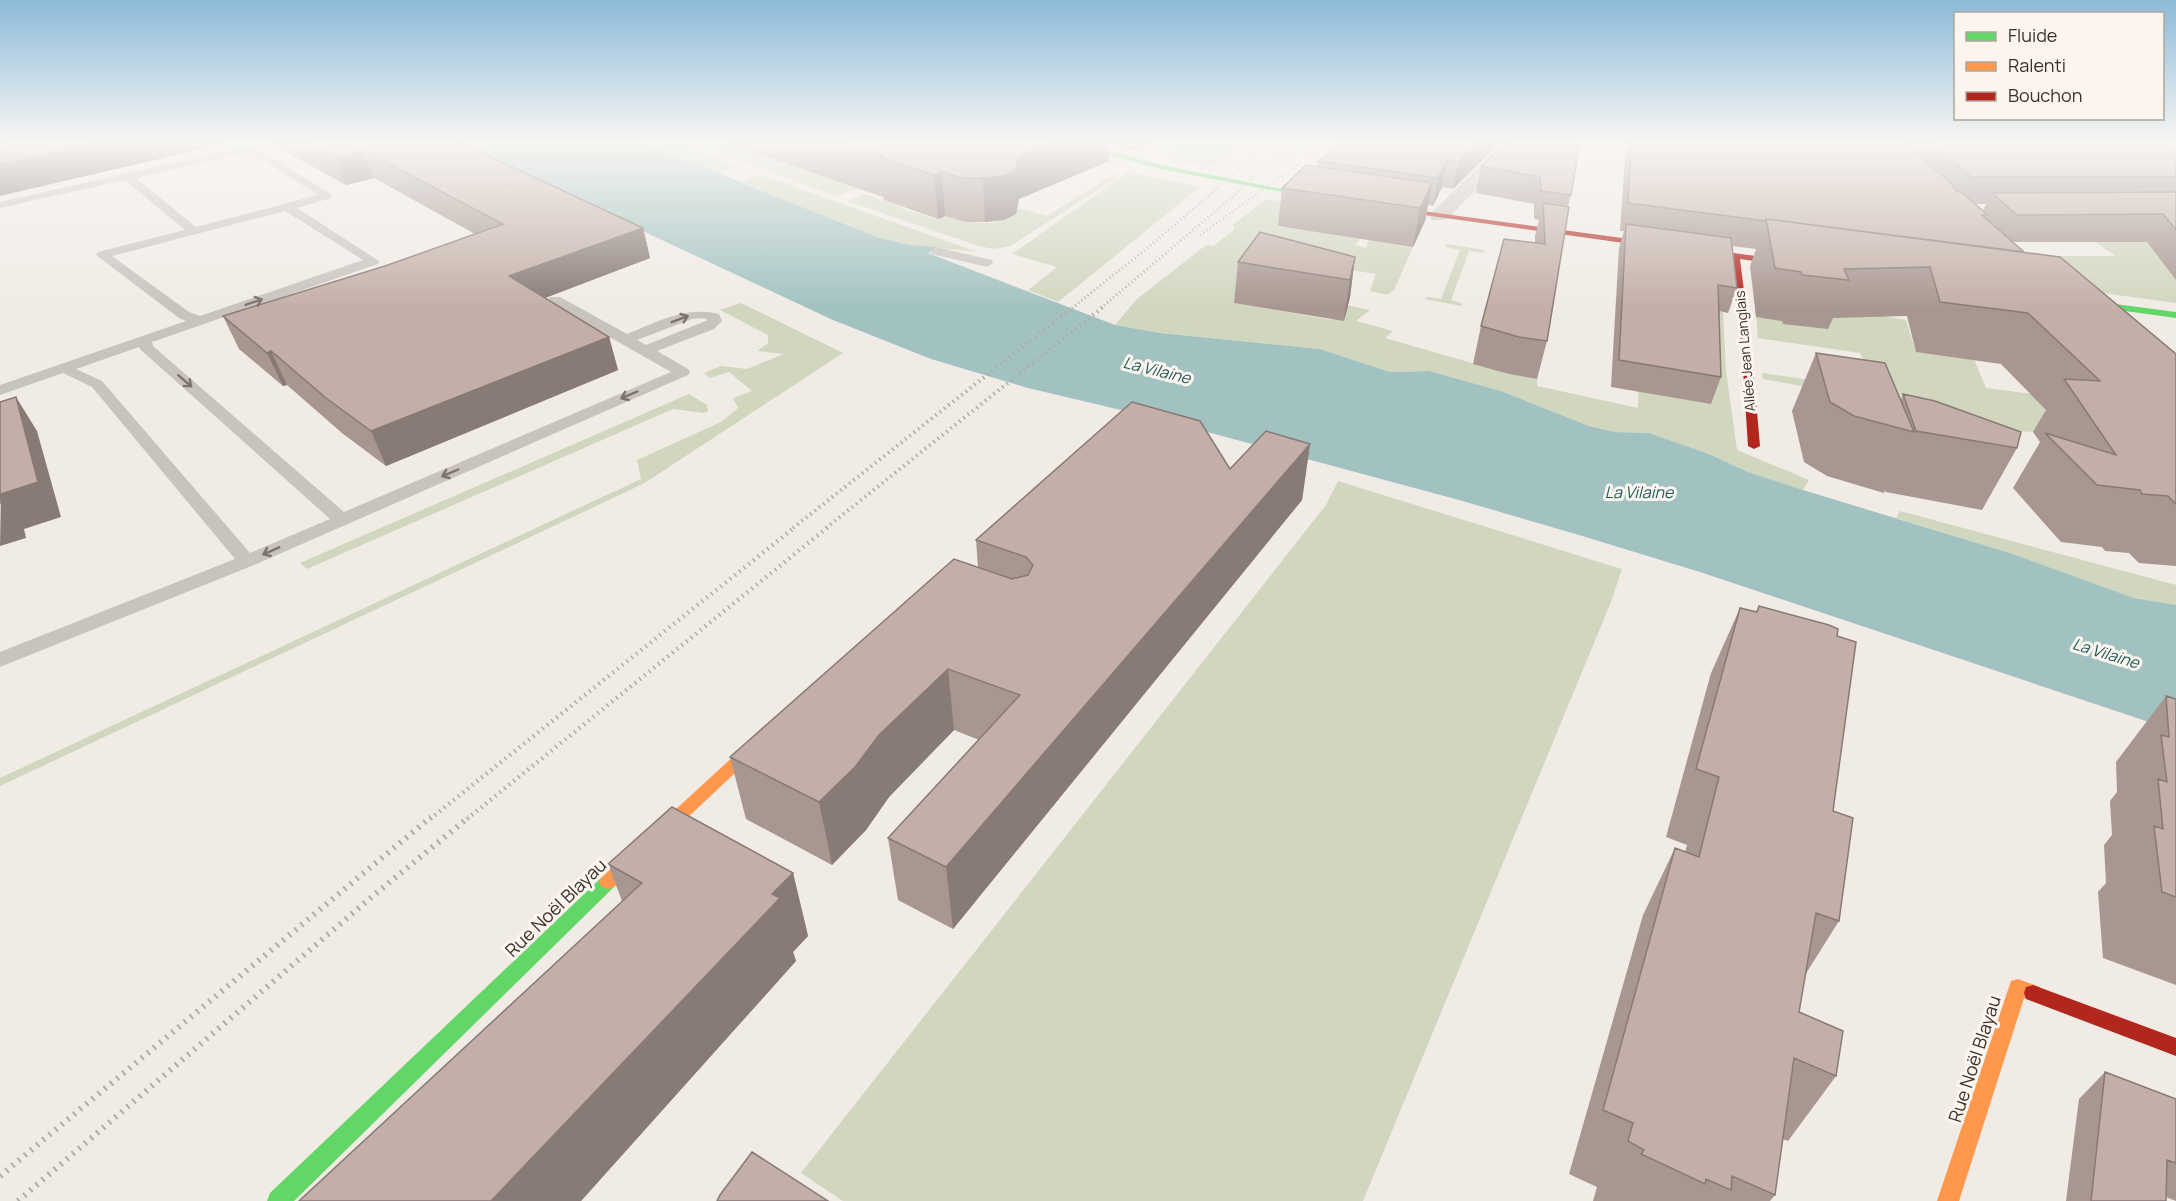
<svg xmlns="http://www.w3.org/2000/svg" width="2176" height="1201" font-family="Manrope,sans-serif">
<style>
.green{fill:#d1d6bf}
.water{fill:#a1c2c1}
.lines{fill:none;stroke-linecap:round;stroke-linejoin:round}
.lane{fill:#c9c3be;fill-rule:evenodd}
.street{fill:#c9c3be;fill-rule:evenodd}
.fast{fill:#63d668;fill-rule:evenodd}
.slow{fill:#ff974d;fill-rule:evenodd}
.jam{fill:#b3261e;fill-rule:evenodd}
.rail-far3{stroke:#b1aca8;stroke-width:3;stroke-dasharray:1 3;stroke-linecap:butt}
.rail-far2{stroke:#b1aca8;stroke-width:4;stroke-dasharray:1.5 4;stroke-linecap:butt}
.rail-far1{stroke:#b1aca8;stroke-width:4.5;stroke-dasharray:1.5 4.5;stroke-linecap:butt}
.rail{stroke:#b1aca8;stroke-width:6;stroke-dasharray:2 6;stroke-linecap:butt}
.wall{fill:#a89690;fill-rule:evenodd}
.shaded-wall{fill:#887a75}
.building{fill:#c3afa7;stroke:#887a75;stroke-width:1.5}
.oneway{stroke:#7b726d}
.labels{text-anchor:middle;stroke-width:6;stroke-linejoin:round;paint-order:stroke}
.far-street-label{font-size:14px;fill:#3b302b;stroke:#fbf5ee}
.water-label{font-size:16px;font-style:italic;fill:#1f5a5e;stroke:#fbf5ee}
.near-street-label{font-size:18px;fill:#3b302b;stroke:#fbf5ee}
</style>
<rect width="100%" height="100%" fill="#f0ebe5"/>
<!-- green -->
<path class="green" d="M638,141H672L737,166L719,173Z
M688,141H730L887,179L836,196Z
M1165,141H1245L1210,167L1170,159L1179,153L1155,147Z
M1128,172L1200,187L1058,302L1028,290L1057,267L1012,254Z
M1115,173L1118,177L1010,246L994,249L979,246L847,201L866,194L902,207L900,208L937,219L945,216C961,221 986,227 1003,220C1008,218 1013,212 1018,208L1047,216Z
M761,175L977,252L910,245L877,237L742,182Z
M1266,199L1306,207L1288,215L1278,227L1286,228L1293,221L1364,234L1355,245L1366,248L1369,240L1413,247L1394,290L1387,295L1370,291L1376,274L1324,266L1235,303L1332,320L1341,304L1370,310L1356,321L1393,331L1385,338L1510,374L1537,379V386L1638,408L1640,353L1696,308L1723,312L1726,371L1737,450L1809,480L1803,490L1748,472L1709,454L1649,433L1615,432L1589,426L1501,391L1429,371L1390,372L1320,349L1160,333L1115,325L1137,299L1206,245L1213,246L1235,229L1233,225Z
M2095,242H2176V303L2080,290L2027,256H2116Z
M1446,244L1485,250L1484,253L1469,251L1451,300L1461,303L1462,306L1425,299L1427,297L1441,299L1460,250L1445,247Z
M1753,281L1870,314L1906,320L1916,352H1971L1986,388L2048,396L2069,434L1981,429L1881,400L1763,379L1762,373L1877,390L1860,353L1758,338Z
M741,303L843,353L643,484L0,786V778L641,479L637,460L721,422L738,408L733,398L752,391L729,372L710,378L704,373L721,366L747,369L784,354L757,351L768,343V335L720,310Z
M689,394L707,405L708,411L704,413L673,409L307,569L300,563Z
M1338,481L1622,569L1611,602L1363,1201H843L801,1173L1326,505Z
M1900,511L2176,585V605L2134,598L2013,554L1896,518Z"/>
<!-- water -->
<path class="water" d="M450,141H638L877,237L910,245L937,247L928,253L1115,325L1160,333L1320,349L1390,372L1429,371L1501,391L1589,426L1615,432L1649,433L1709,454L1748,472L1803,490L2013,554L2134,598L2176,605V731L1703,573L1579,535L1459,500L1163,420L1028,388L931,359L833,320Z"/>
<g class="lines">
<!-- lane -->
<path class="lane" d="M252,145L331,194V198L297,208L379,261L378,264L152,342L153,346L344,512L671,372L550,303L548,300L550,297H560L627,334C658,322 685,306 719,314L722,321L714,329L657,351L688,369L690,372L688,375L254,565L0,667V652L235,559L92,387L63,373L0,395V385L186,321L179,318L96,255L98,252L185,230L125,180L0,208V202ZM250,152L318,195L196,227L136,178ZM285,211L363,260L200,316L189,312L112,256ZM702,318L708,320L646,345L637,340L692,319ZM139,347L141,350L330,519L250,553L102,381L76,369Z
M936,247L992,260L993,263L987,267L932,254L930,251Z"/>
<!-- street -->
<path class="street" d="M1505,141H1524L1446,220H1432L1429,216L1432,212Z"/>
<!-- fast -->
<path class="fast" d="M1066,141H1075L1161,165L1328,198L1324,200L1160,169L1066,143Z
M2077,299L2176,312V318L2074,304L2072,302Z
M608,875L614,877L617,882L614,887L294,1201H267L270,1193L602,877Z"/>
<!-- slow -->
<path class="slow" d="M765,730L770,732L773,736L770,740L614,887L608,889L602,887L599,882L602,877L760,732Z
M2018,979L2040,987L2042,993L2040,999L2033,1001L2024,998L1959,1201H1937L2009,987L2011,981Z"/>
<!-- jam -->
<path class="jam" d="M1378,205L1800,262L1801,264L1797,267L1740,259L1752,354L1760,446L1754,449L1748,446L1742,354L1731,258L1381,209H1378Z
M2033,985L2176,1038V1056L2026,999L2024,993L2026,987Z"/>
<!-- rail-far3 -->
<path class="rail-far3" d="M1270,168L1313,141
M1200,235L1331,141
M1072,308L1145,250L1273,141
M1101,308L1237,193L1289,141"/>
<!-- rail-far2 -->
<path class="rail-far2" d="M793,528L1073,307
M826,528L1103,307"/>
<!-- rail-far1 -->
<path class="rail-far1" d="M430,819L795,527
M467,819L828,527"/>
<!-- rail -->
<path class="rail" d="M0,1176L431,817
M18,1201L368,900L469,817"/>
</g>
<!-- wall -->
<path class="wall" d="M266,141H456L643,228L650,258L544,298L609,337L618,370L386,466L342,433L287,385L283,386L239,349L223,316L388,265L475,234L374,178L346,185Z
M721,141H1156L1131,151L1109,145V161L1019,199L1016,214L1004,220L985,222H965L945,216L938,219L884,200L883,197Z
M1344,141H1502L1453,189L1442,187L1433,206L1428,205L1425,221L1413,247L1278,226L1282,188L1317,166L1318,161Z
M1507,141L1571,195L1568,206L1547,341L1537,379L1509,374L1473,364L1481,326L1535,242V236L1539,220L1534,219V204L1476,193L1481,166Z
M1626,141H2176V280L2147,242H2013L2024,252L2176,354V566L2139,563L2129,553L2105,551L2102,547L2061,542L2013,488L2040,442L2033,432L2046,410L2001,364L1916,352L1907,316L1833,318L1828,329L1783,324L1782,321L1756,317L1750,266L1756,249L1732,246L1737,288L1728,313L1719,311L1721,377L1711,404L1611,387L1619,248L1624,231H1620ZM1975,204H1986L1983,211Z
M1355,257L1350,297L1344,321L1234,303L1238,262Z
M1816,353L1901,400L1903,394L2017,448L1982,510L1886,492L1885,490L1884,493L1827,476L1804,462L1792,411Z
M1310,444L1302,500L953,929L898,900L888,838L979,740L954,730L889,797L866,830L832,865L746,819L730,757L978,567L976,540L1230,469Z
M1759,606L1837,636L1833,811L1839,921L1805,975L1799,1012L1836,1076L1788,1141L1783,1139L1775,1195L1770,1201H1593L1597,1187L1569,1174L1643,915L1675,848L1685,852L1687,845L1666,837L1711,673L1740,608L1756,612Z
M2166,696L2176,699V985L2103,958L2098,892L2106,883L2104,845L2112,835L2110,801L2117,792L2116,762Z
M608,864L793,873L808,936L793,952L796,961L581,1201H299L622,901Z
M2105,1072L2176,1099V1201L2166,1197V1201H2066L2079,1099Z"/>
<!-- shaded-wall -->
<path class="shaded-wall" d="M106,141H236L0,196V164Z
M1057,141H1109V161L1019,199L1016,214L1004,220L985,222L983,178L1018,156Z
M1132,141H1156L1131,151Z
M1481,141H1502L1453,189L1458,162Z
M363,150L374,178L346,185L335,158Z
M1447,160L1442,187L1433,206L1438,178Z
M942,172L945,216L938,219L934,175Z
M1432,183L1425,221L1413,247L1420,208Z
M643,228L650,258L519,308L509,276Z
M1355,257L1350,297L1344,321L1350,280Z
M609,337L618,370L386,466L371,431Z
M271,351L287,385L283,386L267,353Z
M16,397L37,431L61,517L24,529L26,538L0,546L1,494Z
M1310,444L1302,500L953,929L946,867Z
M948,669L954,730L889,797L866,830L832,865L819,802L879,735Z
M793,873L808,936L793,952L796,961L581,1201H491L772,894Z"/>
<!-- building -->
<path class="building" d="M0,141H106L0,164Z
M303,141H456L643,228L509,276L609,337L371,431L326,398L271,351L267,353L223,316L388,265L503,224L363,150L335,158Z
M837,141H1057L1018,156L1015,171L1002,176L983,178H962L942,172L934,175L879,157L884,156Z
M1344,141H1481L1458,162L1447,160L1438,178L1318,161Z
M1507,141H1580L1571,195L1541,191L1540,177L1481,166Z
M1631,141H1902L1952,184L1955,190L1962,193L1988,215H1982L2024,252L1766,219V221L1628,203Z
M1928,141H2176V177H1972Z
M1306,165L1432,183L1420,208L1282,188Z
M2176,192V230L2163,214L2017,215L1992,193Z
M1543,203L1569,207L1547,341L1519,337L1481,326L1504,239L1545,244Z
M1766,219L2060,257L2176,354V504L2168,496L2142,494L2140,490L2097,485L2045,433L2116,455L2064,379L2100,381L2028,313L1940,302L1930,267L1844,269L1849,280L1802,275L1801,272L1775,268Z
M1626,224L1731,238L1737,288L1718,285L1721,377L1619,360Z
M1260,232L1355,257L1350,280L1238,262Z
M1816,353L1885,363L1914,432L1854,416L1830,402Z
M1903,394L1935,401L2021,432L2017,448L1916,431Z
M16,397L38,482L1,494L2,502L0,503V402Z
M1132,402L1200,421L1230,469L1266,431L1310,444L946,867L888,838L1020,695L948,669L879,735L855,767L819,802L730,757L954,559L1012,579L1028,575L1033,565L1026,557L976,540Z
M1759,606L1829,625L1838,629L1837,636L1856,642L1833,811L1853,818L1839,921L1816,913L1799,1012L1843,1031L1836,1076L1794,1058L1775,1195L1732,1176L1731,1190L1706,1179L1705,1184L1641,1154L1644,1150L1628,1141L1633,1123L1603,1110L1675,848L1699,857L1719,777L1696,769L1740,608L1757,612Z
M2166,696L2176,699V897L2162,892L2154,826L2163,829L2158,779L2167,782L2161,735L2169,737Z
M672,807L793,873L772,894L780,898L491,1201H299L642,883L608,864Z
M2105,1072L2176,1099V1163L2167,1160L2166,1201H2091Z
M752,1152L828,1201H717L720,1195Z"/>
<!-- one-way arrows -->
<defs><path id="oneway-shaft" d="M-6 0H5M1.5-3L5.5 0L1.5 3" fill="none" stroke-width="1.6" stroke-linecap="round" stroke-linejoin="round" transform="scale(1.5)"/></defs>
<g class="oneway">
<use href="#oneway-shaft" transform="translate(254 302) rotate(-19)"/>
<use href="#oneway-shaft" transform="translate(680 319) rotate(-21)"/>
<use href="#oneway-shaft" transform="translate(185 381) rotate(41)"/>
<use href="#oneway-shaft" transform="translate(629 395) rotate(157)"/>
<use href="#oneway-shaft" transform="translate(450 473) rotate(157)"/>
<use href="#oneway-shaft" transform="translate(271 551) rotate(156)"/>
</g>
<!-- sky -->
<linearGradient id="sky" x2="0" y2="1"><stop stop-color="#8bbad8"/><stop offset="0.46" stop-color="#f8f6f3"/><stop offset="1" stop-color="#f8f6f3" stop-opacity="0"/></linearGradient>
<rect width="2176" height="309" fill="url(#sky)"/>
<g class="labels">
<!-- far-street labels -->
<g class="far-street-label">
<text transform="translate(1745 351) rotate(-95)" y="5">Allée Jean Langlais</text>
</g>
<!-- water labels -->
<g class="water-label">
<text transform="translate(1157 370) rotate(14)" y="6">La Vilaine</text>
<text x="1639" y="498">La Vilaine</text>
<text transform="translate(2106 653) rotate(17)" y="6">La Vilaine</text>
</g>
<!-- near-street labels -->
<g class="near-street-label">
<text transform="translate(556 908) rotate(-44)" y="6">Rue Noël Blayau</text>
<text transform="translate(1975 1059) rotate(-72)" y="6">Rue Noël Blayau</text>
</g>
</g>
<!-- legend -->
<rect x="1954" y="12" width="210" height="108" fill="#fbf5ee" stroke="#aea6a0" stroke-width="1.5"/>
<rect x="1966" y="32" width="30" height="9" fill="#63d668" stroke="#aea6a0" stroke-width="1.5"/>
<text x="2008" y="42" font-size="18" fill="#3b302b">Fluide</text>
<rect x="1966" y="62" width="30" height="9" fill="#ff974d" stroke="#aea6a0" stroke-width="1.5"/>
<text x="2008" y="72" font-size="18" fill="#3b302b">Ralenti</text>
<rect x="1966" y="92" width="30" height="9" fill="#b3261e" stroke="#aea6a0" stroke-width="1.5"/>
<text x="2008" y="102" font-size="18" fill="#3b302b">Bouchon</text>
</svg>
